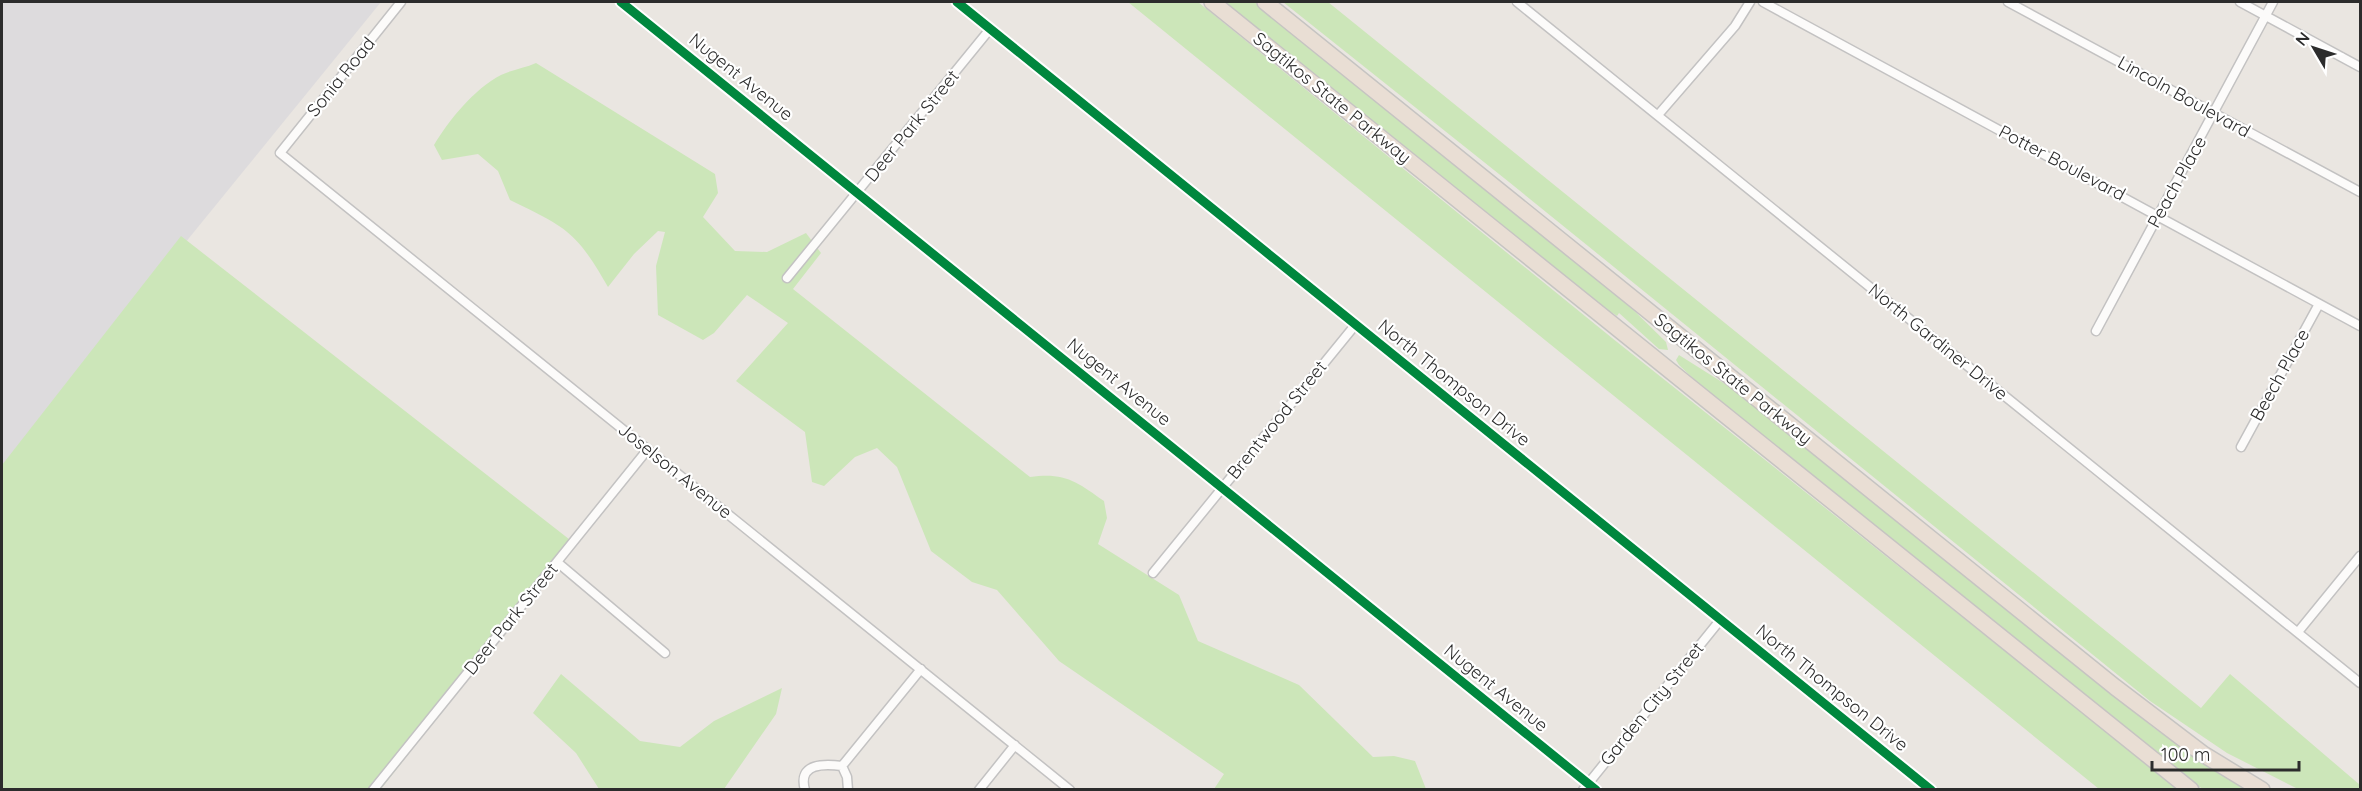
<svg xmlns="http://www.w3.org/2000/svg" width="2362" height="791" font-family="Quicksand,sans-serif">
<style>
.industrial{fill:#dddbdd}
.green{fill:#cce6b9}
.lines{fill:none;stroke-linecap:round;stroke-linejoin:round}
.street-casing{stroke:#c3c2c2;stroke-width:11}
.highway-casing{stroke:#c6c4c2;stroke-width:18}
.street{stroke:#fcfbfa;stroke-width:8}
.highway{stroke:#e9ded4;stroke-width:15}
.cycleway-casing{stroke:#fff;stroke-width:13}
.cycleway{stroke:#00873e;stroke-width:9}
.labels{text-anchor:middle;stroke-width:4.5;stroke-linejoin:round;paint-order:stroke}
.street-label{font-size:18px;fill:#2c2c2c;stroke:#fff}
</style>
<rect width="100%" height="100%" fill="#eae6e1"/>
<!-- industrial -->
<path class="industrial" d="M2,2H381L2,468Z"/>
<!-- green -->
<path class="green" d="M1128,2H1198L1612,338L2178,789H2099Z
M1222,2H1255L1612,289L1666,342L1668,350L1659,349L1619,313L1617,316L1611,312L1609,314Z
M1283,2H1328L2201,708L2230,674L2360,785V789H2298L2227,753L2150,701L1509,182Z
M536,63L715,174L718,193L703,217L735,251L767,252L806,233L821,253L793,289L1030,477C1065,472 1077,482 1104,501L1107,518L1098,544L1179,595L1198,641L1299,685L1373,757L1394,756L1415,761L1426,789H1214L1224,774L1059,661L997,590L972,582L931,551L897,467L877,448L855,457L824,486L812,482L805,432L736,381L788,323L747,295L714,333L703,340L658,315L656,266L665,232L658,231L634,254L608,287C595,265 582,241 559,226C544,216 526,208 510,200L498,171L478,154L442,160L434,145C449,120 474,89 501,75C511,70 525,68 536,63Z
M181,236L574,543L381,789H2V465Z
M1679,355L1733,389L2154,728L2215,771L2250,789H2203L2185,778L1725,409L1679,365L1676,360Z
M561,674L640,741L680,747L714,721L782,688L776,714L724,789H599L576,753L533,713Z"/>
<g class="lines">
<!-- street casing -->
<g class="street-casing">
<path id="street" d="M401,2L280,153L1070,790
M621,2L1596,790
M957,2L1931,790
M1517,2L2360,683
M1763,2L2360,326
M2008,2L2360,192
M2240,2L2360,67
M1658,115L1735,26L1750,2
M787,278L990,29
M2096,331L2273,2
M2241,447L2319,304
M557,562L665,653
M1153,573L1356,324
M2298,632L2360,556
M842,766L921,669
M842,766L847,777L848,790
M373,790L648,449
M805,790C797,762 826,764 842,766
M979,790L1015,745
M1583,790L1721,619"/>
</g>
<!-- highway casing -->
<g class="highway-casing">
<path id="highway" d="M1212,2L2191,790
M1265,2L2115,687L2203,754L2262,790"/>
</g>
<!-- street -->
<use href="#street" class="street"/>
<!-- highway -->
<use href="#highway" class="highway"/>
<!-- cycleway casing -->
<g class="cycleway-casing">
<path id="cycleway" d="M621,2L1596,790
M957,2L1931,790"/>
</g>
<!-- cycleway -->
<use href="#cycleway" class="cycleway"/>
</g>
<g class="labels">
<!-- street labels -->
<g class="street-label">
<text transform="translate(341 77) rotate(-51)" y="6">Sonia Road</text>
<text transform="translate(741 77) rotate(39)" y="6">Nugent Avenue</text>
<text transform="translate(2184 97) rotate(29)" y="6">Lincoln Boulevard</text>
<text transform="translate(1332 98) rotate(39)" y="6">Sagtikos State Parkway</text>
<text transform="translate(912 126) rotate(-51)" y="6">Deer Park Street</text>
<text transform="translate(2062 163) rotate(28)" y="6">Potter Boulevard</text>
<text transform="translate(2177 182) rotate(-61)" y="6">Peach Place</text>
<text transform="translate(1938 342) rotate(39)" y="6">North Gardiner Drive</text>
<text transform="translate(2280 375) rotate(-61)" y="6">Beech Place</text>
<text transform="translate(1733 379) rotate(39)" y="6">Sagtikos State Parkway</text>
<text transform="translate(1119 382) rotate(39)" y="6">Nugent Avenue</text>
<text transform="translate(1454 383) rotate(39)" y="6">North Thompson Drive</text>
<text transform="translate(1277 420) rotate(-51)" y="6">Brentwood Street</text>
<text transform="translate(675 471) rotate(39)" y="6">Joselson Avenue</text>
<text transform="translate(511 619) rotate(-51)" y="6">Deer Park Street</text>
<text transform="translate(1496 688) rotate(39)" y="6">Nugent Avenue</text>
<text transform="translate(1832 688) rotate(39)" y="6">North Thompson Drive</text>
<text transform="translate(1652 704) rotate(-51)" y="6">Garden City Street</text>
</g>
</g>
<!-- border -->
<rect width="2362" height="791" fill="none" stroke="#2c2c2c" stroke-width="6"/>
<!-- north arrow -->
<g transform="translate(2314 48) rotate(309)" stroke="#ffffff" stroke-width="4.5" paint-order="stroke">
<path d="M0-4.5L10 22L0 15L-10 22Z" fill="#2c2c2c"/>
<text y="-9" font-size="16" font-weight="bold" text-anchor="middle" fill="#2c2c2c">N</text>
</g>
<!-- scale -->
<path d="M2152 761v9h147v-9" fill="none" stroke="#2c2c2c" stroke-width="3"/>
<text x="2161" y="761" font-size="18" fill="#2c2c2c" stroke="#ffffff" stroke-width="4.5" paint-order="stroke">100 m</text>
</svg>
